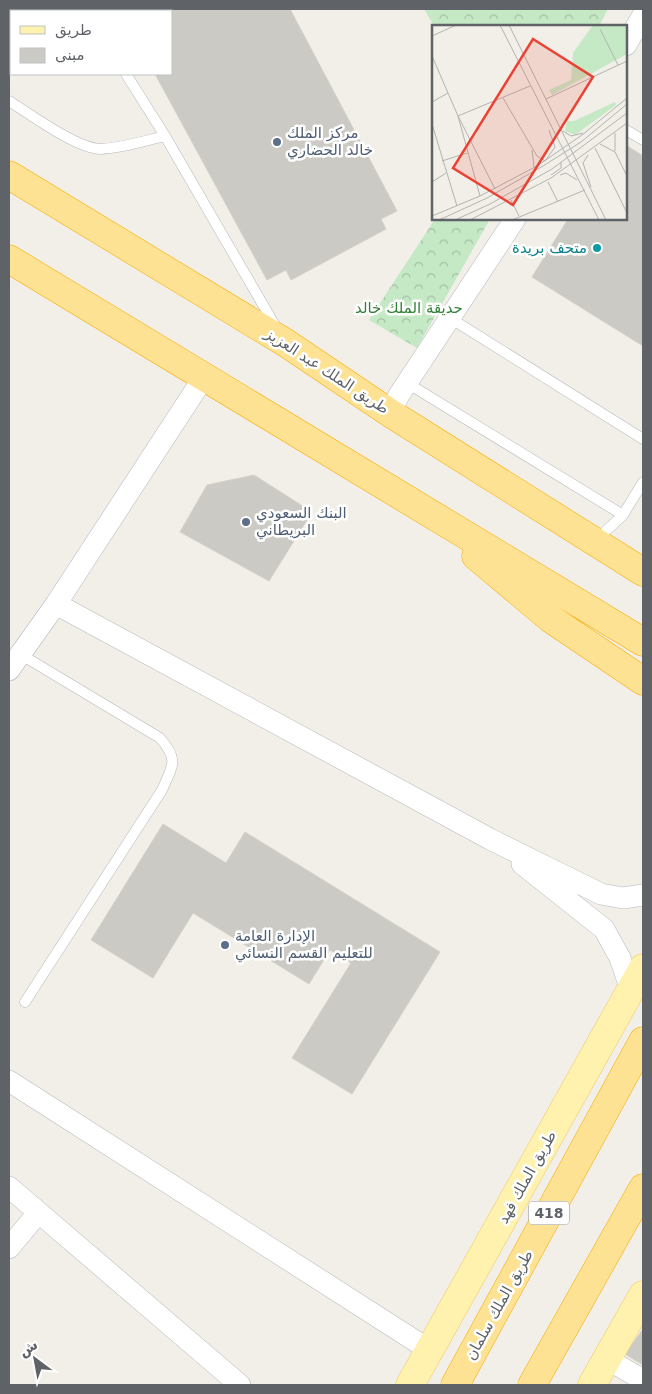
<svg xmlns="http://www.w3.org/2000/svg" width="652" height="1394" font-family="'DejaVu Sans','Noto Sans Arabic',sans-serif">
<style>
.forest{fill:url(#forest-crowns)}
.building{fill:#cccac5;stroke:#d6d1c6}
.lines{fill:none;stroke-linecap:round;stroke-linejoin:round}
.lane-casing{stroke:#b5b8bc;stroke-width:11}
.street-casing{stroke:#b5b8bc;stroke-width:22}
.primary-casing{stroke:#f2c960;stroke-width:29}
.highway-casing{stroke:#f9ab00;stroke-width:29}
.lane{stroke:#fff;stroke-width:10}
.street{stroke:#fff;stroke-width:21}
.primary{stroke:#fff2af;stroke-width:28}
.highway{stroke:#fde293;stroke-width:28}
.service-dot{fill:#5c6f8a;stroke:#fff;stroke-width:2}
.culture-dot{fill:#0f9aa8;stroke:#fff;stroke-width:2}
.labels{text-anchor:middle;stroke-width:5;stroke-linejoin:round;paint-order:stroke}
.shield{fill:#fff;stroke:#8f9295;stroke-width:1}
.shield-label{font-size:14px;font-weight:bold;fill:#5f6368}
.service-label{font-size:15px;fill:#4e5e75;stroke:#fff;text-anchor:start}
.culture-label{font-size:15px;fill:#0d838f;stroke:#fff;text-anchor:end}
.park-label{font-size:15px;fill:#348238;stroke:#fff}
.street-label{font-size:15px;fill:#5f6368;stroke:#fff}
.inset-road{fill:none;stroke:#b3b3b1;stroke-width:1}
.view{fill:#ea4335;fill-opacity:0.15;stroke:#ea4335;stroke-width:2.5}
.inset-edge{fill:none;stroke:#5f6368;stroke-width:2.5}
</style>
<defs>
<pattern id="forest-crowns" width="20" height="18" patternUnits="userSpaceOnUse" patternTransform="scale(1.25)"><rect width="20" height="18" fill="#c5e8c5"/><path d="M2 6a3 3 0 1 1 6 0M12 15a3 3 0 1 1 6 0" fill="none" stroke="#a3c0a4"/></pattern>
</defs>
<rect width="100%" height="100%" fill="#f1efe8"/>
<!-- forest -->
<path class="forest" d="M424,9H608L599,26H434Z
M435,219H490L417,348L369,320Z"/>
<!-- building -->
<path class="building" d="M120,9H290L397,211L381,219L386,229L291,280L286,270L267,280L155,74H171V11H122Z
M626,145L643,156V346L532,277L568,219H626Z
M254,475L312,512L269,581L180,532L207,485Z
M163,824L226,863L245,832L440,952L352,1094L292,1058L351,963L330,950L309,984L193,913L153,978L91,940Z
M643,1329V1365L625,1354Z"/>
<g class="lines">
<!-- lane casing -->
<g class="lane-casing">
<path id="lane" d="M85,9L86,11
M126,74L165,136L277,329
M9,101C30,114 77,149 101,149C122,148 144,141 165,136
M626,130L643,140
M450,318L643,439
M407,383L623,515
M595,541L623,515L643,482
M20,654L160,738C179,760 173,765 162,790L25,1002"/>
</g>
<!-- street casing -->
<g class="street-casing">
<path id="street" d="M626,45L643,15
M390,413L399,395L515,219
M56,604L490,839L601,894L623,898L643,895
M9,670L56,604L204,377
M522,864L604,929L620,958L631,990
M9,1081L431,1351
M9,1187L240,1385
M9,1248L38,1213
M607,1359L643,1380"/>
</g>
<!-- primary casing -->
<g class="primary-casing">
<path id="primary" d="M410,1385L643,968
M592,1385L643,1295"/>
</g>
<!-- highway casing -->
<g class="highway-casing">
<path id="highway" d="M9,175L286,343L390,413L643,572
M9,259L643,642
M476,556L551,619L643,681
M455,1385L643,1041
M532,1385L643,1188"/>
</g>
<!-- lane -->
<use href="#lane" class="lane"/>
<!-- street -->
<use href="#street" class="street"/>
<!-- primary -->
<use href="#primary" class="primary"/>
<!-- highway -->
<use href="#highway" class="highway"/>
</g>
<!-- markers -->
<g class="service-dot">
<circle cx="277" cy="142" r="5"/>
<circle cx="246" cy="522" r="5"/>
<circle cx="225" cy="945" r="5"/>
</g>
<circle class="culture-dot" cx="597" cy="248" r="5"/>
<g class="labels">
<!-- shield labels -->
<rect class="shield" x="529" y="1201.5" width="40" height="23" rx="4"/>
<g class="shield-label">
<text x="549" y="1218">418</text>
</g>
<!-- service labels -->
<g class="service-label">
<text x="287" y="138">مركز الملك<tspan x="287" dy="17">خالد الحضاري</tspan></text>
<text x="256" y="518">البنك السعودي<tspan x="256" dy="17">البريطاني</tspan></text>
<text x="235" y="941">الإدارة العامة<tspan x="235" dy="17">للتعليم القسم النسائي</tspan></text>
</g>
<!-- culture labels -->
<g class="culture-label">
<text x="587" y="253">متحف بريدة</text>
</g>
<!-- park labels -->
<g class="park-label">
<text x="409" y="313">حديقة الملك خالد</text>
</g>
<!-- street labels -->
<g class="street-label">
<text transform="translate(327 371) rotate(33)" y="5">طريق الملك عبد العزيز</text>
<text transform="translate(527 1177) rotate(-61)" y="5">طريق الملك فهد</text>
<text transform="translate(499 1305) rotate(-61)" y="5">طريق الملك سلمان</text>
</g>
</g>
<!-- overview -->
<g transform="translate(432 25)">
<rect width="195" height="195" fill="#f1efe8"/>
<path d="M183,77L184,80L143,110L133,106L135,96H142Z" fill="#c5e8c5"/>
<path d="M161,0H195V29L120,70L117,65L139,55L141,28Z" fill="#c5e8c5"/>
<path class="inset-road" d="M68,0L167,195M77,0L174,195M168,4L186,40M0,11L24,0M0,31L26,91L48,171M71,73L105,131L113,136M114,74L195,36M0,77L16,68M0,99L25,181M131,106L139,111L151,108M168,119L183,127L195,151M163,123L195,188M100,125L102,142M183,126V108M156,130L151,138L159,162M10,136L35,128M113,136L123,122L117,105M119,150L129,143V137M128,150L134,148L145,155M0,157L14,148M116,157L126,177M63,164L26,91L98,61M79,175L87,191M0,191L48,171L105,141L150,110L195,73M7,195L55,173L111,141L149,117L195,79M23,195L58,179L120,144L195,88M38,195L119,153L195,98M80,195L153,165"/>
<path class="view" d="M101,14L161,52L81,180L21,143Z"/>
<rect width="195" height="195" class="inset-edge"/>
</g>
<!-- border -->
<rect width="652" height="1394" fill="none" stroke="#5f6368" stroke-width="20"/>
<!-- legend -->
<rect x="10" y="10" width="162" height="65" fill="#ffffff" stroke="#bfc1c3"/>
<rect x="20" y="26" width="25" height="8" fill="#fff2af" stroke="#bfc1c3"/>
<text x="55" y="35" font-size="15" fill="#5f6368">طريق</text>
<rect x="20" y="48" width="25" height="15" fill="#cccac5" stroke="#bfc1c3"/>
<text x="55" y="60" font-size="15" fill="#5f6368">مبنى</text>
<!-- north arrow -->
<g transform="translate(35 1359) rotate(328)" stroke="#ffffff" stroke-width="4" paint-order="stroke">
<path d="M0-4L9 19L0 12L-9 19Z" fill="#5f6368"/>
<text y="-8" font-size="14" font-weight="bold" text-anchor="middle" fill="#5f6368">ش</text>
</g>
</svg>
